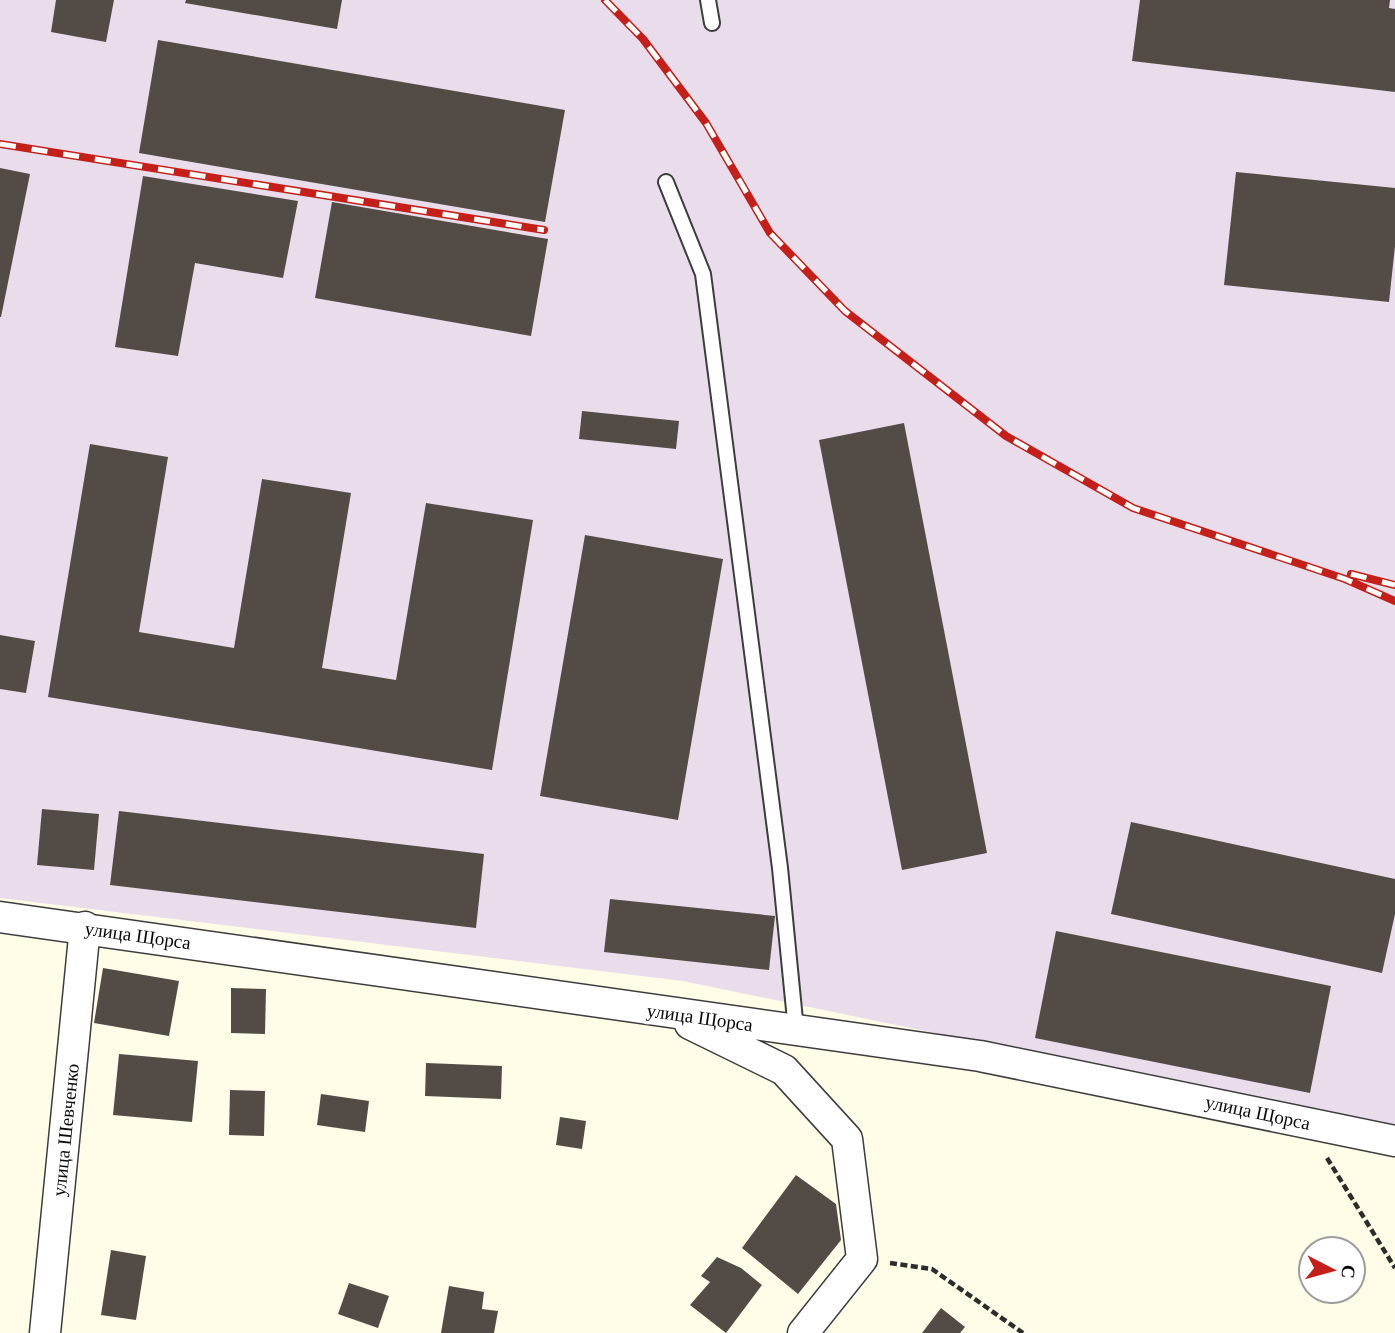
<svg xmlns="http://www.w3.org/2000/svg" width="1395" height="1333" font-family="'Times New Roman',serif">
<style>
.industrial{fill:#eaddeb}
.building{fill:#534c46}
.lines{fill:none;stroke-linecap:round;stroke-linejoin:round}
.lane-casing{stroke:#3d3d3d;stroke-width:18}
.street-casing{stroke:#3d3d3d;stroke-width:33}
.path{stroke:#2c2c2c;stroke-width:4.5;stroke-dasharray:7 3.5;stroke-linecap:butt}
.lane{stroke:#fff;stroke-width:14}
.street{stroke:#fff;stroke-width:30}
.rail-casing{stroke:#c41f18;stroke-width:8}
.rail{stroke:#fff;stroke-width:5;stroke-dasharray:16;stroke-linecap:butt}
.labels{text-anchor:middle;stroke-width:7;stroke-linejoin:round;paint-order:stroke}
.street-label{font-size:19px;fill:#0a0a0a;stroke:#fff}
</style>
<rect width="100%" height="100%" fill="#fffce7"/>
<!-- industrial -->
<path class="industrial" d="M0,0H1395V1128L683,981L0,898Z"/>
<!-- building -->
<path class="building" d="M56,0H114L106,42L51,32Z
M186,0H342L337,29L185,3Z
M1140,0H1390L1389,8L1395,9V92L1132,61Z
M158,40L565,110L545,222L139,153Z
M0,168L30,174L1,317H0Z
M1236,172L1395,188V246L1389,302L1224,285Z
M143,176L298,201L283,278L195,263L178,356L115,347Z
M332,202L548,239L531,336L315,298Z
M582,411L679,421L676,449L579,439Z
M904,423L987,853L902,870L819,440Z
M90,444L168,457L139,632L234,648L262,479L351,493L322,668L396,680L426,503L533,520L492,770L48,697Z
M585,535L723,559L678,820L540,796Z
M0,635L35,641L26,693L0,689Z
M42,809L99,814L94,870L37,865Z
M119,811L484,854L476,928L110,885Z
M1131,822L1395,879V914L1382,973L1111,914Z
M610,899L775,916L769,970L604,952Z
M1056,931L1331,986L1310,1093L1035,1038Z
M103,968L179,981L169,1036L94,1023Z
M231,988L266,989L265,1034L231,1033Z
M119,1054L198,1061L192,1122L113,1115Z
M426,1063L502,1066L501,1099L425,1096Z
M230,1090L265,1091L264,1136L229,1135Z
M321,1094L369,1101L365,1132L317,1125Z
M560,1117L586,1121L582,1149L556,1145Z
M796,1175L836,1204L841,1240L798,1294L742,1248Z
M111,1250L146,1256L136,1320L101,1315Z
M717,1257L741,1268L762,1285L726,1333L690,1305L710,1282L701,1276Z
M349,1283L389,1296L378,1328L338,1314Z
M449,1286L484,1292L482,1309L498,1311L494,1333H441Z
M941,1308L965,1327L960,1333H922Z"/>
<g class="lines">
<!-- lane casing -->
<g class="lane-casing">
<path id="lane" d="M708,0L712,23
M666,182L703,274L780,868L796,1030"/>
</g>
<!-- street casing -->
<g class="street-casing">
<path id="street" d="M0,917L980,1056L1395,1141
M690,1024L784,1070L847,1139L862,1259L803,1333
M45,1333L85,927"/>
</g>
<!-- path -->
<path class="path" d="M1327,1158L1395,1268
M890,1263L932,1269L1023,1333"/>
<!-- lane -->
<use href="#lane" class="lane"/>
<!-- street -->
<use href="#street" class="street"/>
<!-- rail casing -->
<g class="rail-casing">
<path id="rail" d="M605,0L643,39L706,123L770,233L845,311L1006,436L1133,508L1345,579L1395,601
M0,144L544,230
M1351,574L1395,585"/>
</g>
<!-- rail -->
<use href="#rail" class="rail"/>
</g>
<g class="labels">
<!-- street labels -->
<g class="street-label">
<text transform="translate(138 935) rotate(8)" y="7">улица Щорса</text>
<text transform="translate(700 1017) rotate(8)" y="7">улица Щорса</text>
<text transform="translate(1258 1112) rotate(12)" y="7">улица Щорса</text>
<text transform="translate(65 1130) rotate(-84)" y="7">улица Шевченко</text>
</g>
</g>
<!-- north arrow -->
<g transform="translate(1332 1270) rotate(96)"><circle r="33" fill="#ffffff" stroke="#9d9d9d" stroke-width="2"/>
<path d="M0-5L12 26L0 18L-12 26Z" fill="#c41f18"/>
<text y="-10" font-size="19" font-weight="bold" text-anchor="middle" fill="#0a0a0a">С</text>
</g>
</svg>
